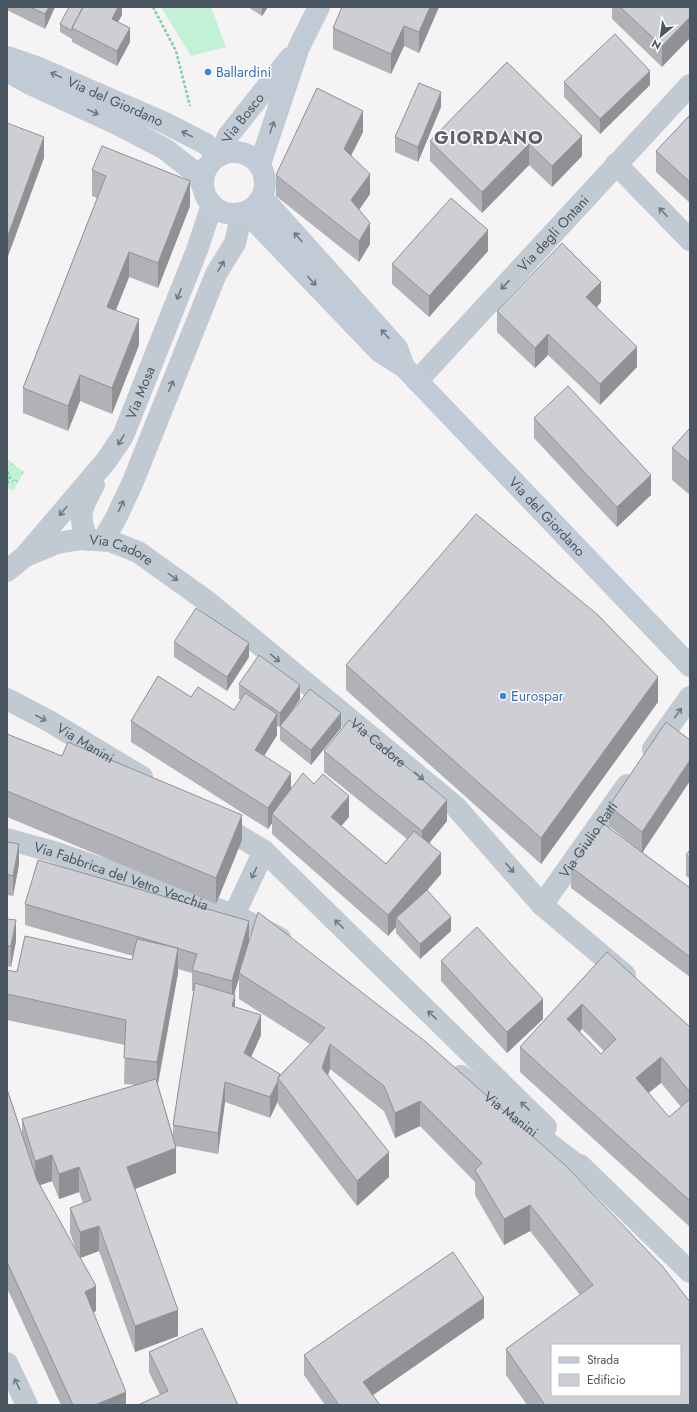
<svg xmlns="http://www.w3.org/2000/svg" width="697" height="1412" font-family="Jost,sans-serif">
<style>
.grass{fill:#c3f1d5}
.forest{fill:url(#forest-crowns)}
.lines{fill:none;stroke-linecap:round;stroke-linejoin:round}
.path{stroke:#7ad0a6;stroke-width:2.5;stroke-dasharray:3 2;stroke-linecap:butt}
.street{stroke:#c1cad2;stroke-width:22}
.secondary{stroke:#c1cbd6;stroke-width:22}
.wall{fill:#b0b2b7;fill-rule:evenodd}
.shaded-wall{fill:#909195}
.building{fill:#cdcfd5;stroke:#909195;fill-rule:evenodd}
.oneway{stroke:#6e7984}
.oneway2{stroke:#6e7983}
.shop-dot{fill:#3f7fe0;stroke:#fff;stroke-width:1.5}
.labels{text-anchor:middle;stroke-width:3;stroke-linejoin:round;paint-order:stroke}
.shop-label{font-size:14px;fill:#366cbe;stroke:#fff;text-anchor:start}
.street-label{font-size:14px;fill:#4a5661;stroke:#fff}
.district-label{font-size:18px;font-weight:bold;letter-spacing:1px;fill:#5f6368;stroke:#fff}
</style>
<defs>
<pattern id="forest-crowns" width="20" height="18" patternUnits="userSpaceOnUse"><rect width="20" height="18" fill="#c3f1d5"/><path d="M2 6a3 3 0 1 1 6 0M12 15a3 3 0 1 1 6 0" fill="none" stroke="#a0c6b0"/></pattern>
</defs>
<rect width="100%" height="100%" fill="#f5f3f3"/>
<!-- grass -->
<path class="grass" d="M161,7H211L226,47L191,56Z"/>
<!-- forest -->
<path class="forest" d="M7,459L24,472L13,491L7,488Z"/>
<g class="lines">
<!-- path -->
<path class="path" d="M153,7L176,51L190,106
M7,472L10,477L7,484"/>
<!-- street -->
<g class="street">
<path d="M616,164L690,240"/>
<path id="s1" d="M417,381L690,85"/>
<path d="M88,540C86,534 82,527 82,521C80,508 88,496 94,485"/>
<path d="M103,540L115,520L132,484L216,274L235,243L242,213"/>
<path id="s2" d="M25,556L57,543L81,539L110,541L138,552L208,602L456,807L542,905L625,975"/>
<path id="s3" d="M7,571L25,556L106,461L123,436L197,250L212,205"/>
<path id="s4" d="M7,699L49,721L142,777"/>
<path d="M653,749L690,697"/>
<path d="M216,822L264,851L234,915"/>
<path id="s5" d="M7,839L54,852L234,915L280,938"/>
<path d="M264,851L546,1127"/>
<path id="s6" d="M542,905L627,785"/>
<path id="s7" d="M461,1076L590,1175"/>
<path d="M580,1165L690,1272"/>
<path d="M7,1363L27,1405"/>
</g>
<!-- secondary -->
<g class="secondary">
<path id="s8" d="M7,57L39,68L165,123L206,144L219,156"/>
<path d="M7,71L28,83L117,124L165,149L197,174L203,187"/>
<circle cx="234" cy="183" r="31"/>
<path id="s9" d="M222,154L228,136L290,58"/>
<path d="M260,164L299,47L319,7"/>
<path d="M262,197L397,348L404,367"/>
<path id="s10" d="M246,212L380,352L404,367L690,666"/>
</g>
</g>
<!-- wall -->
<path class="wall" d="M7,7H55L45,29L7,10Z
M122,7V15L118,22L130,42L117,66L72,42V39L60,32V24Z
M248,7H268L262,16Z
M439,7L419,53L404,46L391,74L333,49V28Z
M612,7H690L662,67L612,19Z
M507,62L582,156L552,187L529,165L482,213L430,161V141Z
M564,82L650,85L600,134L564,97Z
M441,107L418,162L395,152V137Z
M690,115V203L656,172V151Z
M363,132L351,156L370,194L359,210L370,244L359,262L276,196V175Z
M92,170L190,206L158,288L129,277L116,310L139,345L112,414L80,401L68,431L23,413V388L97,198L92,196Z
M488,251L429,317L392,284V264Z
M601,302L597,307L637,367L600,405L548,355L535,368L497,332V311Z
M534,418L651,495L617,527L534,438Z
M690,428V495L672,480V448Z
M174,642L249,657L227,691L174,657Z
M346,665L658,702L541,864L346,690Z
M239,684L300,699L288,717L341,728L311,765L280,740V727L277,726V735L264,756L291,789L349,817L341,826L386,864L407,839L324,772V751L447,821L429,843L441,874L427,890L451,931L420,959L396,933V927L388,936L272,834V823L268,829L131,742V721L234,710L241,700L239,699Z
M666,722L643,853L690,888V977L571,888V867L634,846L609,826V806Z
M7,734L242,840L216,904L7,817Z
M7,842L19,864L13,896L7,895Z
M690,850V879L686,876V855Z
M25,904L249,941L426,1042L690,1405H527L506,1375V1349L580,1295L530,1231L504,1245L475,1195V1182L420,1126L395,1138L384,1111L330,1069L328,1075L389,1177L357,1206L278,1104V1101L270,1118L225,1102L218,1154L176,1146V1173L135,1189L178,1336L135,1352L99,1251L80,1258L96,1311L93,1312L126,1405H61L7,1288V1089L22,1134V1119L136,1085L124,1084L125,1045L7,1020V970L17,972L132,960L133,956L25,925ZM178,969L192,973V991H194L173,1125V1136L158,1085L178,973ZM239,978V999L310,1044L280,1075L251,1057L261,1035L235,1007L234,994ZM52,1181L59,1199L79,1192L83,1203L70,1208V1233L78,1255L40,1185Z
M7,919L16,941L11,967L7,966Z
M607,952L690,1027V1227L520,1072V1047ZM582,1029L604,1051L601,1054L580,1032ZM661,1083L681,1107L669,1117L648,1093Z
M441,961L543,1019L507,1053L441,981Z
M484,1318L373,1395L380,1405H325L304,1375V1355Z
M149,1352L238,1405L160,1395L149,1372Z"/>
<!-- shaded-wall -->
<path class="shaded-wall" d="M49,7H55L45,29V14Z
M118,7H122V15L112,33V19Z
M262,7H268L262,16Z
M430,7H439L419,53V32Z
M690,17V38L662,67V46Z
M404,26V46L391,74V54Z
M130,28V42L117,66V51Z
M650,71V85L600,134V119Z
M8,91V105L7,107V92Z
M441,92V107L418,162V147Z
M363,111V132L344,169V149Z
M582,136V156L552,187V166Z
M44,137V158L7,259V238Z
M529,144V165L482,213V192Z
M370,174V194L351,221V200Z
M190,181V206L158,288V263Z
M370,223V244L359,262V241Z
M488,230V251L429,317V296Z
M129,252V277L107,332V307Z
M601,282V302L586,318V297Z
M139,319V345L112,414V388Z
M548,334V355L535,368V348Z
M637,347V367L600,405V384Z
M80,375V401L68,431V406Z
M651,475V495L617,527V507Z
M249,643V657L227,691V677Z
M658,677V702L541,864V838Z
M300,685V699L281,726H280V727V713Z
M341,713V728L311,765V750Z
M277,714V735L255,771V750Z
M690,760V781L642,853V832Z
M291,773V794L272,814V823L268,829V808Z
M349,796V817L331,838V817Z
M447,800V821L422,852V831Z
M242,815V840L216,904V878Z
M19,844V864L13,896V876Z
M441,853V874L400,922L396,918V927L388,936V915Z
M451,917V931L420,959V944Z
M16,920V941L11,967V946Z
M249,921V941L239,973V978L232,1002V981Z
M178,948V973L157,1087V1062Z
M235,995V1015L232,1006Z
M543,999V1019L507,1053V1032Z
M582,1004V1029L567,1044V1019Z
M261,1015V1035L244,1073V1053Z
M330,1044V1069L322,1093V1068Z
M661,1057V1083L636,1103V1078Z
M278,1081V1101L270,1118V1097Z
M225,1082V1102L218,1154V1133Z
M420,1101V1126L395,1138V1113Z
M176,1148V1173L127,1192V1167Z
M389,1152V1177L357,1206V1181Z
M52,1155V1181L35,1187V1161Z
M79,1167V1192L59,1199V1174Z
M530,1205V1231L504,1245V1219Z
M99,1226V1251L80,1258V1232Z
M96,1286V1311L85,1317V1292Z
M484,1298V1318L363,1402V1382Z
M178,1310V1336L135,1352V1326Z
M126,1392V1405H95Z"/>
<!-- building -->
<path class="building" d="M30,7H49L45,14Z
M69,7H83L72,28V31L60,24Z
M83,7H118L112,19L130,28L117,51L72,28Z
M342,7H430L419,32L404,26L391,54L333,28Z
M620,7H690V17L662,46Z
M615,34L650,71L600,119L564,82Z
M507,62L582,136L552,166L529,144L482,192L430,141Z
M419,83L441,92L418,147L395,137Z
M317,88L363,111L344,149L370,174L351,200L370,223L359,241L276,175Z
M690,115V182L656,151Z
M7,123L44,137L7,238Z
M102,146L190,181L158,263L129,252L107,307L139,319L112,388L80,375L68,406L23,388L106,176L92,170Z
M451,198L488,230L429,296L392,264Z
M562,243L601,282L586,297L637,347L600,384L548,334L535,348L497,311Z
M568,386L651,475L617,507L534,418Z
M690,428V463L672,448Z
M476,514L598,615L658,677L541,838L346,665Z
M196,608L249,643L227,677L174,642Z
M259,655L300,685L280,713L239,684Z
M158,676L191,697L198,687L234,710L245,693L277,714L255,750L291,773L268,808L131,721Z
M310,689L341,713L311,750L280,726Z
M349,720L447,800L422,831L324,751Z
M666,722L690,740V760L642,832L609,806Z
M7,734L62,756L68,742L242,815L216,878L7,791Z
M303,773L314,784L323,774L349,796L331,817L386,864L414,831L441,853L388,915L272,814Z
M604,824L690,888V957L571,867Z
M7,842L19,844L13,876L7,874Z
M690,850V858L686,855Z
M38,860L249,921L232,981L192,970L197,954L25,904Z
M427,890L451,917L420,944L396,918Z
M258,912L426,1042L566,1166L663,1267L690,1302V1405H545L506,1349L593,1285L530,1205L504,1219L475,1170L482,1163L420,1101L395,1113L384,1086L330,1044L322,1068L389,1152L357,1181L278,1078L325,1028L239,973ZM552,1345H680V1395H552Z
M7,919L16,920L11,946H7Z
M477,927L543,999L507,1032L441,961Z
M25,936L132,960L137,939L178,948L157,1062L124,1058L126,1020L7,994V970L17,972Z
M607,952L690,1027V1092L661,1057L636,1078L669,1117L690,1099V1201L520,1047ZM582,1004L616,1039L601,1054L567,1019Z
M195,983L235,995L232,1006L261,1015L244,1053L280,1074L278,1078V1081L270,1097L225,1082L218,1133L173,1125Z
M156,1079L176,1148L127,1167L178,1310L135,1326L99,1226L80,1232L70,1208L91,1200L79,1167L59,1174L52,1155L35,1161L22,1119Z
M7,1089L37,1180L96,1286L85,1292L126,1392L95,1405H73L7,1262Z
M453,1252L484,1298L363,1382L380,1405H339L304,1355Z
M202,1328L238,1405H138L168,1391L149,1352Z"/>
<!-- one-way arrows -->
<defs><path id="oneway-shaft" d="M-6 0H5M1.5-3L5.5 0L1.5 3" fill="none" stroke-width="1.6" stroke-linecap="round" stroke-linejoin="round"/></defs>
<g class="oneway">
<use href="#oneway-shaft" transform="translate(56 75) rotate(-156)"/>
<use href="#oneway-shaft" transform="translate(93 112) rotate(24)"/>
<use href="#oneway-shaft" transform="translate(272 127) rotate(-71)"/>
<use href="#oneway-shaft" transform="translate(187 134) rotate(-153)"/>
<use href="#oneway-shaft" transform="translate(298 237) rotate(-132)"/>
<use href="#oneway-shaft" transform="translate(312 281) rotate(46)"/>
<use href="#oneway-shaft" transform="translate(385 334) rotate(-132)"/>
</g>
<g class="oneway2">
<use href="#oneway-shaft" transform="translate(663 212) rotate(-134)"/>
<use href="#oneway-shaft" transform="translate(221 266) rotate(-59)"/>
<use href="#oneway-shaft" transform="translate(505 285) rotate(133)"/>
<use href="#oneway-shaft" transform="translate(179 294) rotate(111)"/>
<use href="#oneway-shaft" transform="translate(171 386) rotate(-68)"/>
<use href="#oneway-shaft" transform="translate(121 440) rotate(121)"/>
<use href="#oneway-shaft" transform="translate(121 506) rotate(-65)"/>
<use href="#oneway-shaft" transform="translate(63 511) rotate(131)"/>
<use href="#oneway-shaft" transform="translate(173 577) rotate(36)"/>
<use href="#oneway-shaft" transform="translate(275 658) rotate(40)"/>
<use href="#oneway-shaft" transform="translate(678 713) rotate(-55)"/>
<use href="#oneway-shaft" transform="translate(41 718) rotate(28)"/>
<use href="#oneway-shaft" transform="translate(419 776) rotate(40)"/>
<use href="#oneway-shaft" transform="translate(510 868) rotate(49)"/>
<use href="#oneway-shaft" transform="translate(254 873) rotate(115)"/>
<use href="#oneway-shaft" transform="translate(339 924) rotate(-136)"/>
<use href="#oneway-shaft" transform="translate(432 1015) rotate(-136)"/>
<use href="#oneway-shaft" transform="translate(525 1106) rotate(-136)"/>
<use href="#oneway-shaft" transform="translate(17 1384) rotate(-116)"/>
</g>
<!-- markers -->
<g class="shop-dot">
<circle cx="208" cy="72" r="4"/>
<circle cx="503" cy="696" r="4"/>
</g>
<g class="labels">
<!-- shop labels -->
<g class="shop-label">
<text x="216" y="77">Ballardini</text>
<text x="511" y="701">Eurospar</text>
</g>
<!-- street labels -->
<g class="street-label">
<text dy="5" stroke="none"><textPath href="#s8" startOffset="117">Via del Giordano</textPath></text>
<text dy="5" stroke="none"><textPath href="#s9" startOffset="42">Via Bosco</textPath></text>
<text dy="5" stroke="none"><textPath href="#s1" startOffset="201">Via degli Ontani</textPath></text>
<text dy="5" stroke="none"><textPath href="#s3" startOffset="225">Via Mosa</textPath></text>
<text dy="5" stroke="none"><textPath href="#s10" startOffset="429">Via del Giordano</textPath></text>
<text dy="5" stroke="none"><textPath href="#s2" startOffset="101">Via Cadore</textPath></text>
<text dy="5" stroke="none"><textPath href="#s4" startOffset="90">Via Manini</textPath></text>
<text dy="5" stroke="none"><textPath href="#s2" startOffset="425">Via Cadore</textPath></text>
<text dy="5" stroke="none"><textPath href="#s6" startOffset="80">Via Giulio Ratti</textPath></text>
<text dy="5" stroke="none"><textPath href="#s5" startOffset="120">Via Fabbrica del Vetro Vecchia</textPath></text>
<text dy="5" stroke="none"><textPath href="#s7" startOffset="63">Via Manini</textPath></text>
</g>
<!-- district labels -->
<g class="district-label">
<text x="489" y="144">GIORDANO</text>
</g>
</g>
<!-- border -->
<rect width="697" height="1412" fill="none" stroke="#4a5661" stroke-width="16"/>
<!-- legend -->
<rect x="551" y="1344" width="130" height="52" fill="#ffffff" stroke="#b7bbc0"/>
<rect x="559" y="1357" width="20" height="6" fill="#c1cbd6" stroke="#b7bbc0"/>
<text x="587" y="1364" font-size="12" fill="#4a5661">Strada</text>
<rect x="559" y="1374" width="20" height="12" fill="#cdcfd5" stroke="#b7bbc0"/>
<text x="587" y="1384" font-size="12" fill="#4a5661">Edificio</text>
<!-- north arrow -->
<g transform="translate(661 36) rotate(209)" stroke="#ffffff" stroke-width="3" paint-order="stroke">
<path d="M0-3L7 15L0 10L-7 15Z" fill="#4a5661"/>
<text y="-6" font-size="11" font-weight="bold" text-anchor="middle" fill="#4a5661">N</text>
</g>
</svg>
